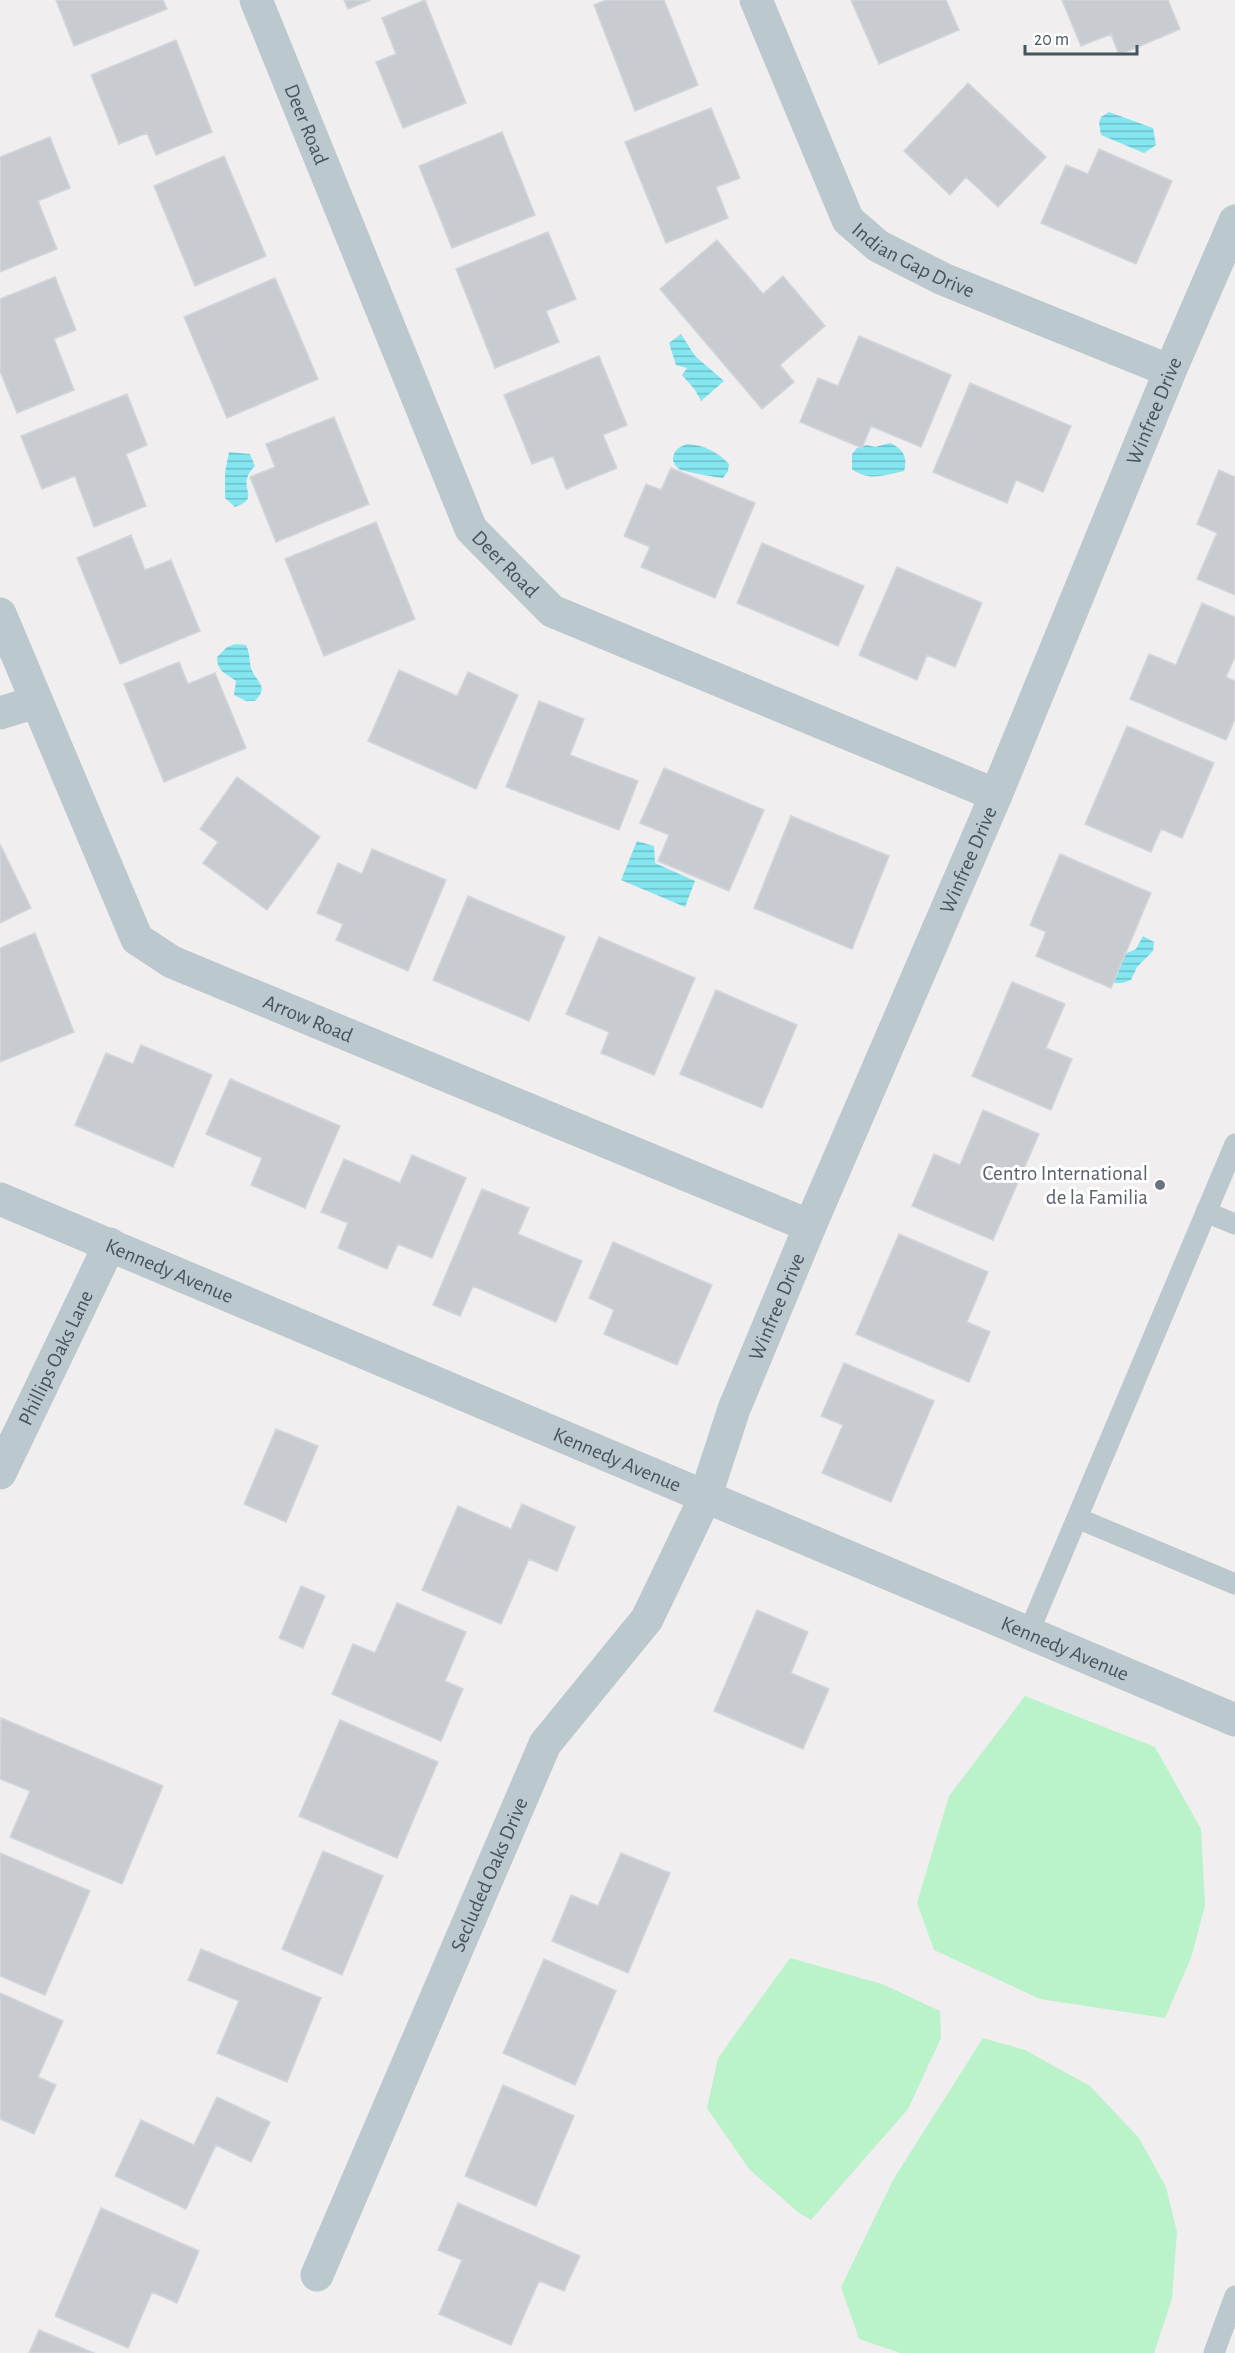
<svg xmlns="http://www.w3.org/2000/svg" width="1235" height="2353" font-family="'Alegreya Sans',sans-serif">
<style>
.garden{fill:#baf2ca}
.water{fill:url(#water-rules)}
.building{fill:#c8ccd1;stroke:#d2d5da;stroke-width:1.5}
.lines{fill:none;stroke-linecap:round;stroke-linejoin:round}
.service{stroke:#bbc8ce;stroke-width:21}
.minor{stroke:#bbc8ce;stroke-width:33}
.tertiary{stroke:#bbc8ce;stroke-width:33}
.worship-dot{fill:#6b7280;stroke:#fff;stroke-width:2}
.labels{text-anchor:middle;stroke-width:6;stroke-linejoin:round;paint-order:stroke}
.street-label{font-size:21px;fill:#45545d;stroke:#fff}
.worship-label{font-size:21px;fill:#5b616d;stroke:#fff;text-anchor:end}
</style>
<defs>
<pattern id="water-rules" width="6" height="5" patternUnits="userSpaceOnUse" patternTransform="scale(1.5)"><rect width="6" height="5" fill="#84e6f1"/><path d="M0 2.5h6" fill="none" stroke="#6ebdc6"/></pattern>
</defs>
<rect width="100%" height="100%" fill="#f1eeef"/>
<!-- garden -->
<path class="garden" d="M1025,1696L1155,1747L1201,1829L1205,1906L1191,1958L1165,2018L1040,1999L934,1950L917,1903L949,1796Z
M790,1958L882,1984L940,2011L941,2038L908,2109L811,2220L798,2212L749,2169L707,2108L718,2058Z
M983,2038L1025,2050L1090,2086L1139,2138L1166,2187L1177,2232L1172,2299L1154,2353H900L859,2339L841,2287L893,2180Z"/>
<!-- water -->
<path class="water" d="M1109,112L1153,128L1156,145L1144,153L1101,135L1099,123L1101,117Z
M681,334L695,356L724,381L701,401L695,390L682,375L687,368L676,365L669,343Z
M890,443C903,449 908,457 904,471C886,475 868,482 852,469V454L857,448L867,445L875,447Z
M687,444C704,445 718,452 729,464L728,471L723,478C719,478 681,471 679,469C676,467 675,464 673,461C673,451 678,447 687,444Z
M229,452L250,454L255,466C233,488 264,497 235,507L225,498V473Z
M235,644L246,645C250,653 249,660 251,668C256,683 270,685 255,701H246L234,695L236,681C226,673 217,672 217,657L227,647Z
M637,841L654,846L655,863L695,881L685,907L621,880Z
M1143,936L1154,942L1153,951L1137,967L1131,980L1122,983H1115L1110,978L1125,954L1136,949Z"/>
<!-- building -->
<path class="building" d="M56,0H163L167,9L74,46Z
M344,0H371L348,9Z
M425,0L466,103L403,128L376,62L396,54L382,18Z
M606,0H664L698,85L635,111L594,5Z
M851,0H946L959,30L879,64Z
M1062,0H1168L1180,29L1119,55L1111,34L1081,46Z
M176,40L212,132L156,155L147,133L119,144L91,75Z
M968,83L1046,157L998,207L966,177L950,195L904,151Z
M711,108L740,178L716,187L728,218L666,243L625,142Z
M502,132L535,215L452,248L419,166Z
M50,137L70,188L38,201L57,249L0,272V157Z
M1099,149L1172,181L1136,264L1041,223L1066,165L1088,174Z
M224,156L266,256L195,286L154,186Z
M548,232L576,299L546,311L559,342L495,368L456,269Z
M717,240L763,294L783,276L825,326L780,365L794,382L762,409L660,289Z
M55,277L76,330L54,339L74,390L17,413L0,371V299Z
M275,278L318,379L227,418L184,317Z
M859,336L951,375L921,447L871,426L862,448L800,422L818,378L838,386Z
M599,356L627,425L603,435L617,468L566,489L553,456L532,464L504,395Z
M970,383L1071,426L1043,492L1016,480L1007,503L933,472Z
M127,394L147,445L126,454L146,506L94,527L75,476L42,489L21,436Z
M334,417L369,504L276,542L250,477L275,467L266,444Z
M671,468L755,503L715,598L641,567L650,547L624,536L646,484L661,490Z
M1219,470L1235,477V595L1197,579L1217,533L1197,524Z
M376,522L415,619L324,656L285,559Z
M131,535L145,570L171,560L200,631L120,664L77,558Z
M762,543L864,586L838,646L737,603Z
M897,567L982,603L955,667L927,655L917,680L859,655Z
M1202,603L1235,617V657L1226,677L1235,681V719L1226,740L1130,699L1149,654L1176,665Z
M179,662L188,684L215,673L246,748L164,782L124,684Z
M399,670L457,696L468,672L518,695L476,789L368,741Z
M539,701L584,719L570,755L638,781L619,830L506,787Z
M1127,726L1214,763L1182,838L1161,829L1151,852L1085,824Z
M664,768L764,810L729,891L658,861L669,835L640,823Z
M237,777L320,837L267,910L203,863L218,842L200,829Z
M791,816L889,856L852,949L754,908Z
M0,844L31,908L0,923Z
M372,849L446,880L408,971L336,940L343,924L317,913L338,863L362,874Z
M1060,854L1151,893L1111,988L1036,956L1046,932L1030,925Z
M468,896L565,937L529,1021L433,980Z
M35,933L74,1032L0,1062V948Z
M599,937L695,978L654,1075L601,1053L609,1032L566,1014Z
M1012,982L1065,1004L1046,1048L1072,1059L1051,1110L972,1076Z
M716,990L797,1025L762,1108L680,1074Z
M141,1045L212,1075L173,1167L75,1125L106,1053L133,1064Z
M230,1079L340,1126L305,1208L251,1185L262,1158L206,1134Z
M983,1110L1039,1134L993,1240L912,1206L934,1154L960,1165Z
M412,1155L466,1178L432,1258L398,1244L387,1269L338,1248L348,1223L321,1212L344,1159L400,1183Z
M482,1189L529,1208L518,1234L582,1261L556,1322L473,1286L460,1316L433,1305Z
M899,1234L988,1272L967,1322L990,1332L969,1382L856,1334Z
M613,1242L712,1285L677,1365L604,1334L614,1310L589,1298Z
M844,1363L934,1401L891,1502L822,1473L843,1425L821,1416Z
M276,1429L318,1446L286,1522L244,1504Z
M522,1504L575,1527L557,1571L529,1559L501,1624L422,1590L458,1506L511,1529Z
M301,1586L325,1596L303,1648L279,1638Z
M397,1603L466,1632L445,1681L463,1689L441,1741L332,1694L353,1644L375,1653Z
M757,1610L808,1632L791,1673L829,1689L803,1749L714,1711Z
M1,1718L163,1786L122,1884L10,1837L30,1791L0,1779Z
M340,1720L438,1762L397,1858L299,1816Z
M323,1851L383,1876L342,1975L282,1949Z
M0,1853L90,1891L45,1995L0,1976Z
M621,1853L670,1873L628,1973L552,1941L571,1895L598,1906Z
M201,1949L321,1998L287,2082L217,2053L239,2001L188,1980Z
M544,1959L616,1991L575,2085L503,2053Z
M0,1993L63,2021L38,2077L56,2085L34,2134L0,2119Z
M503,2085L574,2116L536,2206L465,2176Z
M217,2097L270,2122L251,2162L216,2145L186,2209L115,2176L141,2120L194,2145Z
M458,2203L580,2256L564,2291L539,2281L511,2345L439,2314L462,2260L438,2250Z
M101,2208L199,2251L177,2303L152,2292L128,2348L55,2316Z
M39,2330L94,2353H29Z"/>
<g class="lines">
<!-- service -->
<path class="service" d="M1206,1212L1235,1224
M1077,1518L1235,1584
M1028,1634L1235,1144
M1214,2353L1235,2296"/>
<!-- minor -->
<g class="minor">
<path id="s1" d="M256,0L471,529L552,611L996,795"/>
<path id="s2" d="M756,0L848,220L878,246L943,279L1170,371"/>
<path id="s3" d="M0,614L137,939L172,962L810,1226"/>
<path d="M0,713L36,702"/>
<path id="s4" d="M0,1473L110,1244"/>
<path id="s5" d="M317,2275L545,1744L647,1619L705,1498L734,1409L810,1226L996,795L1170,371L1235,221"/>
</g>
<!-- tertiary -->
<path class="tertiary" id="s6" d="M0,1199L1235,1720"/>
</g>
<!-- markers -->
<circle class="worship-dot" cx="1160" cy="1185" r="6"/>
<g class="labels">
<!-- street labels -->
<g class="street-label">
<text dy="7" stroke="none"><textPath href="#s1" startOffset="134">Deer Road</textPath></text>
<text dy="7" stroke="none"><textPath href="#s2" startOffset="316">Indian Gap Drive</textPath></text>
<text dy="7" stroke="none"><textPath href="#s5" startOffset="2050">Winfree Drive</textPath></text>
<text dy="7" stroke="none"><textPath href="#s1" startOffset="620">Deer Road</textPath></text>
<text dy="7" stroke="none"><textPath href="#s5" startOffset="1564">Winfree Drive</textPath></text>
<text dy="7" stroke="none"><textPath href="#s3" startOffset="542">Arrow Road</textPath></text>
<text dy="7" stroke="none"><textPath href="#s6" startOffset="184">Kennedy Avenue</textPath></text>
<text dy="7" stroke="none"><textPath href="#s5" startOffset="1078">Winfree Drive</textPath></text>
<text dy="7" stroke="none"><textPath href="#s4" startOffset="128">Phillips Oaks Lane</textPath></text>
<text dy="7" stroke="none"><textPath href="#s6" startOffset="670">Kennedy Avenue</textPath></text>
<text dy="7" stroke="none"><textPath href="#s6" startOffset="1156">Kennedy Avenue</textPath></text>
<text dy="7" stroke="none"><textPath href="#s5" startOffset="436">Secluded Oaks Drive</textPath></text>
</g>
<!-- worship labels -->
<g class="worship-label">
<text x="1148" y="1180">Centro International<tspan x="1148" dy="24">de la Familia</tspan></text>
</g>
</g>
<!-- scale -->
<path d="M1025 45v9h112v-9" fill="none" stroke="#45545d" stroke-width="3"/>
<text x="1034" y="45" font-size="18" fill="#45545d" stroke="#ffffff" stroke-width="4.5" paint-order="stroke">20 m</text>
</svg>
